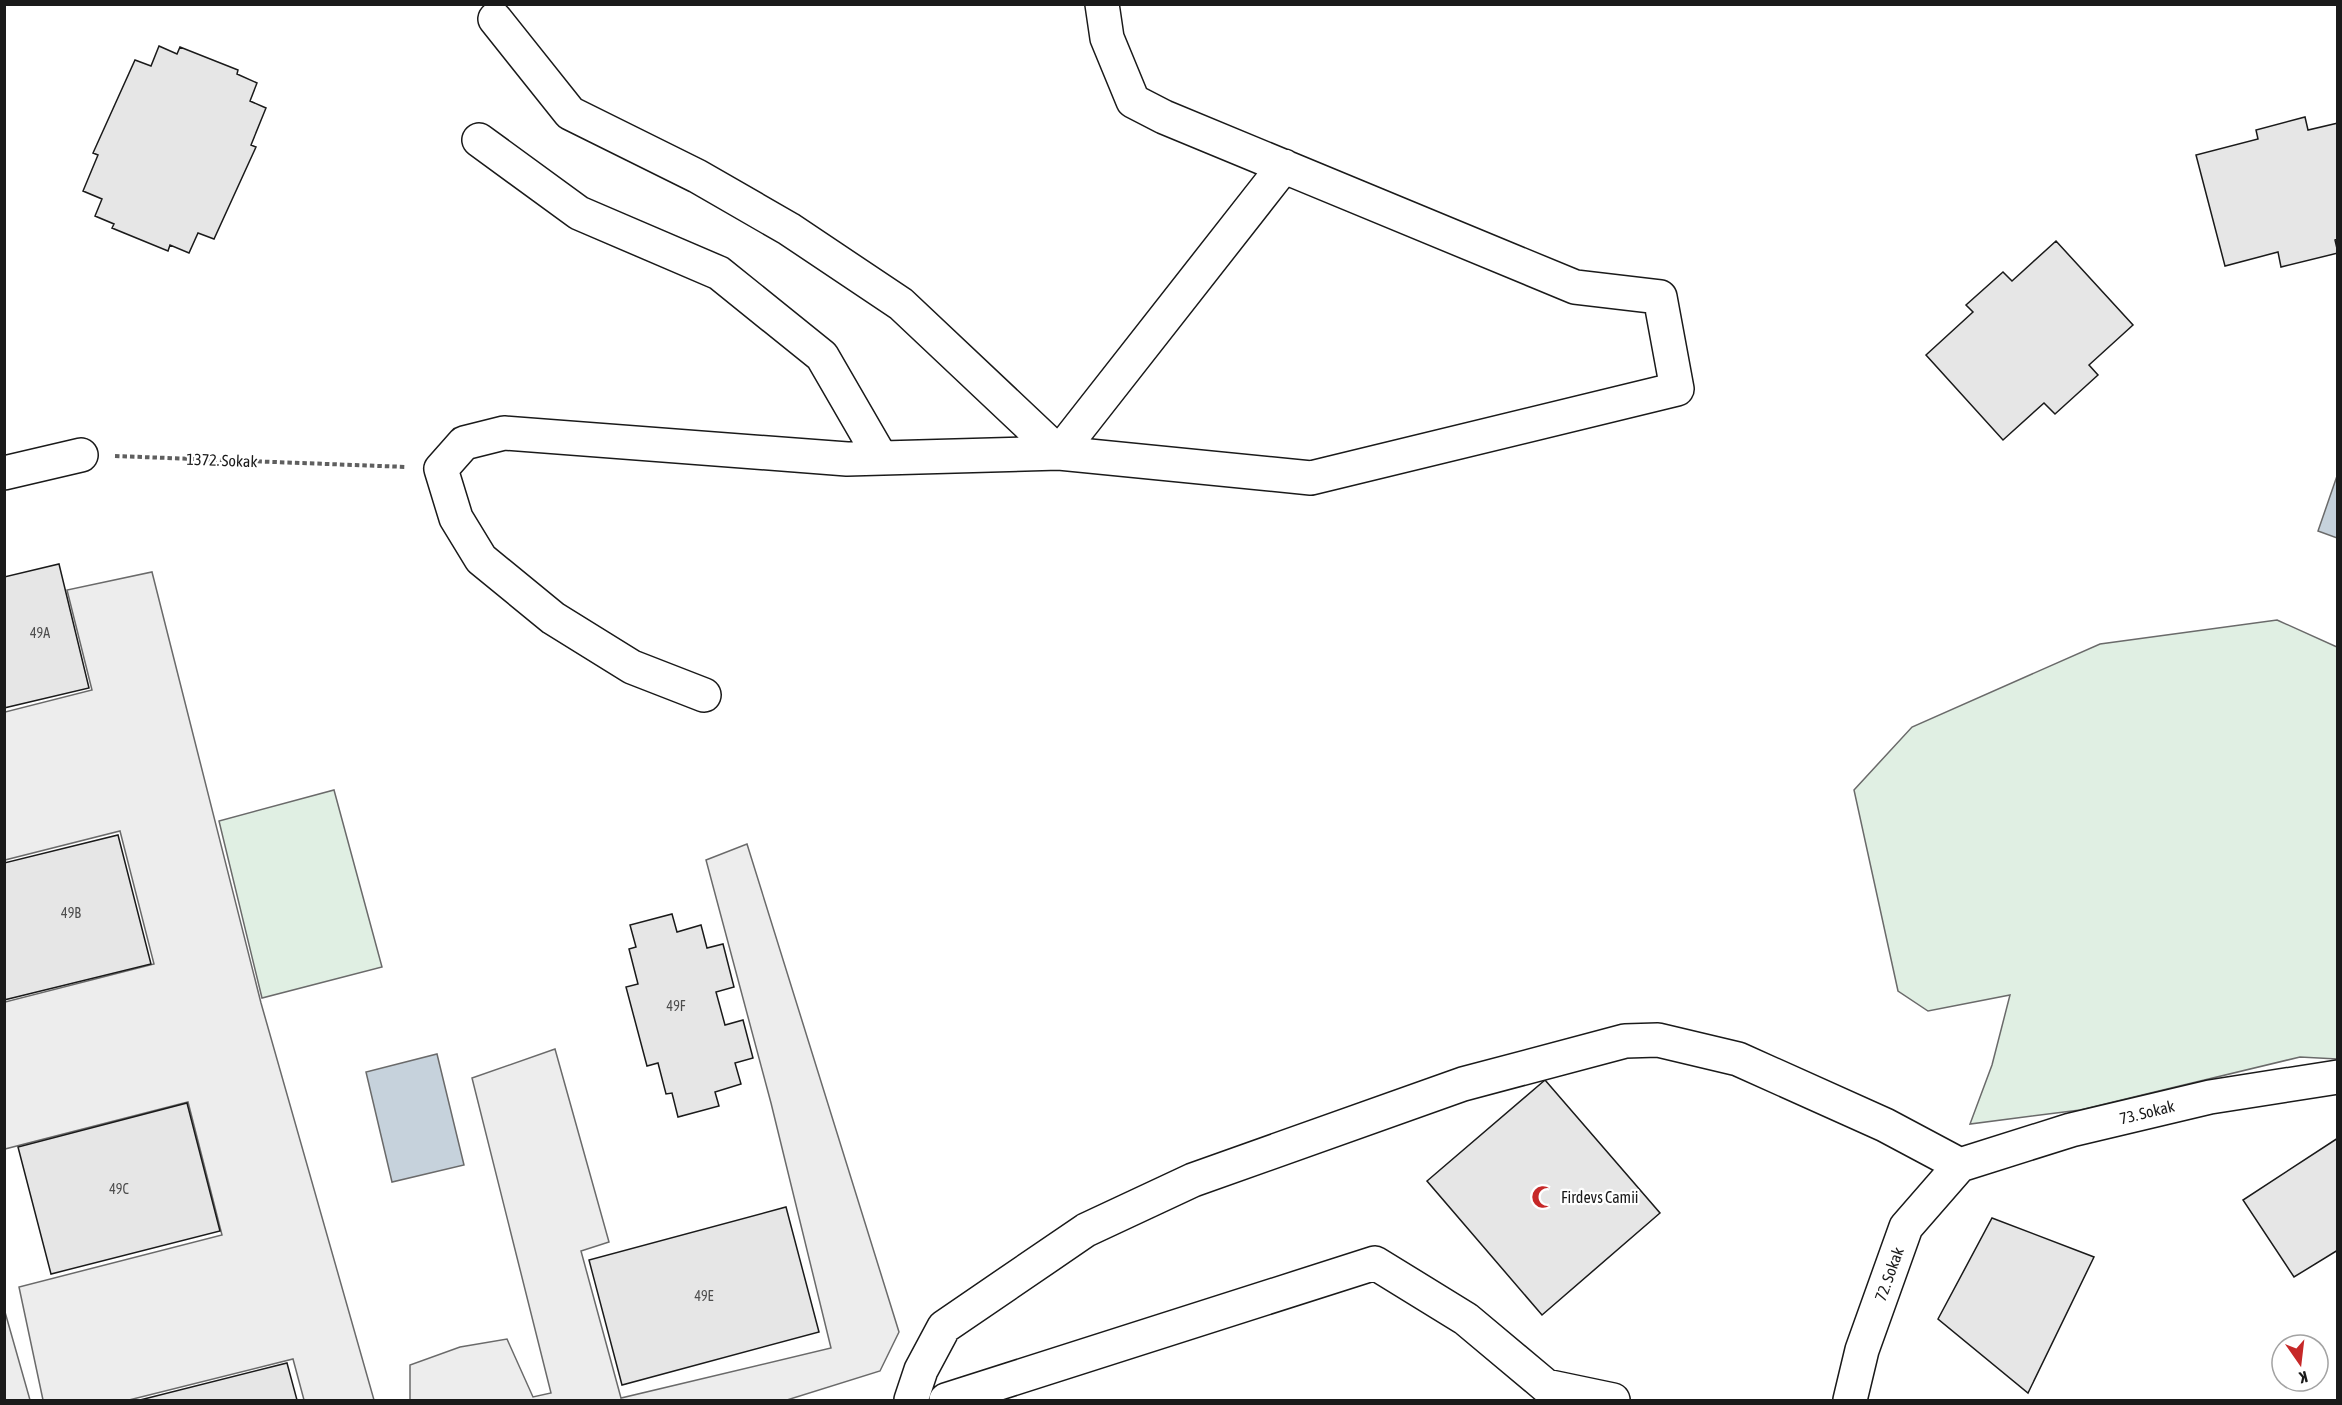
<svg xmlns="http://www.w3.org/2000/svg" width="2342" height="1405" font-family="'Asap Condensed',sans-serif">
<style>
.green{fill:#e0efe3;stroke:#6a6a6a;stroke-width:1.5}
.parking{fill:#ededed;stroke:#6a6a6a;stroke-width:1.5}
.water{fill:#c6d2dc;stroke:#6a6a6a;stroke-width:1.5}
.building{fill:#e6e6e6;stroke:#1a1a1a;stroke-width:1.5}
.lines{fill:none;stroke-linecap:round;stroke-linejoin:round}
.minor-casing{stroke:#1a1a1a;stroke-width:36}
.path{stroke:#5f5f5f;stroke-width:4;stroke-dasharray:4.5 3;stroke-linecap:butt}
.minor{stroke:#fff;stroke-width:33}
.labels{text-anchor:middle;stroke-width:4.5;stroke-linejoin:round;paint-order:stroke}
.number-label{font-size:14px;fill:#4d4d4d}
.street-label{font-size:16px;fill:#1a1a1a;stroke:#fff}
.poi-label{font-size:16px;fill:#1a1a1a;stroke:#fff;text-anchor:start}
</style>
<rect width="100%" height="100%" fill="#fff"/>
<!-- green -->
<path class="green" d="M2277,620L2337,647V1059L2300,1057L2080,1110L1970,1124L1992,1065L2010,995L1928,1011L1898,991L1854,790L1912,727L2100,644Z
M334,790L382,967L262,998L219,821Z"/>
<!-- parking -->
<path class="parking" d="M152,572L261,1003L374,1400H304L293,1359L129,1400H43L19,1287L222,1235L188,1102L5,1149V1002L154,964L120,831L5,860V712L92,690L67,590Z
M747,844L899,1332L880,1371L787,1400H410V1365L460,1347L507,1339L533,1397L551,1393L472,1078L555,1049L609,1242L581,1251L621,1398L831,1348L771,1103L706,860Z
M5,1312L30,1400H5Z"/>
<!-- water -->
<path class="water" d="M2337,476V538L2318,531Z
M437,1054L464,1165L392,1182L366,1072Z"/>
<!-- building -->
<path class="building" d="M159,46L177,54L180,47L238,70L237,74L257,83L250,101L266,108L251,145L256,147L214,239L198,233L189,253L170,245L168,251L112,228L114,224L95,216L102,199L83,191L98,155L93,153L135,60L151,66Z
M2305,117L2308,130L2338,123V239L2335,240L2338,253L2281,267L2278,252L2225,266L2196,155L2258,139L2256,130Z
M2056,241L2133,325L2089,365L2098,375L2055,414L2044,403L2003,440L1926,355L1973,312L1966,305L2003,272L2012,281Z
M59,564L89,688L4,708V577Z
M118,835L151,964L4,1000V863Z
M672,914L677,932L701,925L707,948L723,944L734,987L716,992L725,1025L743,1020L753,1058L735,1063L741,1084L715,1092L719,1106L678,1117L672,1093L666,1094L658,1063L647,1066L626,987L638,984L629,949L636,947L630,925Z
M1545,1080L1660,1213L1542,1315L1427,1181Z
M187,1103L220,1231L51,1274L18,1147Z
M2338,1138V1250L2294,1277L2243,1200Z
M786,1207L819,1332L622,1385L589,1260Z
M1992,1218L2094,1257L2028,1393L1938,1319Z
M287,1363L297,1400H140Z"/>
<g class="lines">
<!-- minor casing -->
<g class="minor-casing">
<path id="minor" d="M495,19L570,113L697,176L789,229L901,304L1059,453L1284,166
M479,140L579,213L719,273L822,356L881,458
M4,473L81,455
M704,695L632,667L553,618L481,559L456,518L441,469L464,443L504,433L847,459L1059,453L1311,478L1677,389L1660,297L1575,287L1164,117L1133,101L1107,38L1102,4
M1960,1165L2071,1130L2210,1097L2338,1077
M911,1400L921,1370L944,1327L1086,1230L1193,1180L1463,1084L1625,1041L1658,1040L1738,1059L1885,1125L1960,1165
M946,1400L1375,1263L1466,1319L1546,1386L1613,1400
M1850,1400L1862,1350L1906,1227L1960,1165"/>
</g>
<!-- path -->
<path class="path" d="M115,456L407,467"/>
<!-- minor -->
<use href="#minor" class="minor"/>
</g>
<!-- icons -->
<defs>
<g id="mosque-bare" transform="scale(1.8)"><path d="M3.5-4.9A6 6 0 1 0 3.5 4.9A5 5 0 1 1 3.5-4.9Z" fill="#c62828" stroke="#fff" stroke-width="2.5" paint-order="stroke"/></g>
</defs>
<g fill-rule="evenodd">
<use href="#mosque-bare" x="1543" y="1197"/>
</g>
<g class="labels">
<!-- number labels -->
<g class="number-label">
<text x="40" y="638">49A</text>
<text x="71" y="918">49B</text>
<text x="676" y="1011">49F</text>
<text x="119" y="1194">49C</text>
<text x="704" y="1301">49E</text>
</g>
<!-- street labels -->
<g class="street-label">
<text transform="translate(222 460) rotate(2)" y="6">1372. Sokak</text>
<text transform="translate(2147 1112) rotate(-14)" y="6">73. Sokak</text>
<text transform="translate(1889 1274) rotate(-70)" y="6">72. Sokak</text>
</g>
<!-- poi labels -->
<g class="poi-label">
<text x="1561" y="1203">Firdevs Camii</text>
</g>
</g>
<!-- border -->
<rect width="2342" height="1405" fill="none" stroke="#1a1a1a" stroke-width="12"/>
<!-- north arrow -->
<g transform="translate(2300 1363) rotate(166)"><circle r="28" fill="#ffffff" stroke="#a3a3a3" stroke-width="1.5"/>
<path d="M0-4.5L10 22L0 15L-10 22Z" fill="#c62828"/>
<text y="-9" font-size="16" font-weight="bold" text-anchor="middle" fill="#1a1a1a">K</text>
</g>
</svg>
